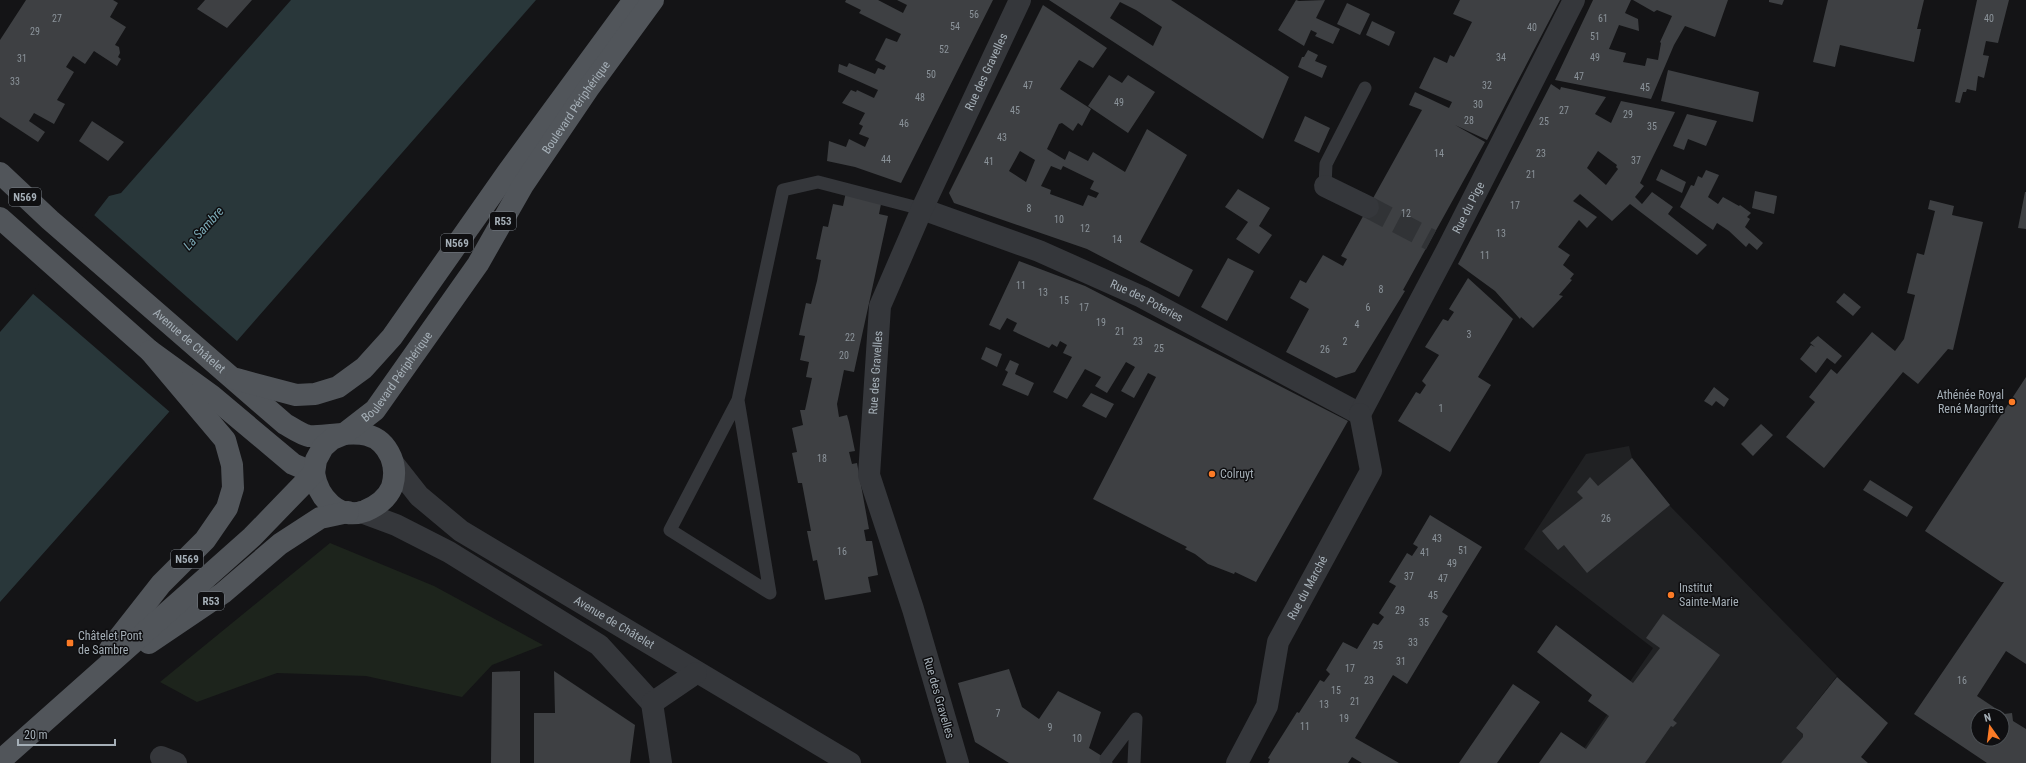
<svg xmlns="http://www.w3.org/2000/svg" width="2026" height="763" font-family="'Roboto Condensed',sans-serif">
<style>
.built{fill:#202123}
.green{fill:#1d241c}
.water{fill:#29373a}
.pier{fill:#141416}
.building{fill:#3e4043;fill-rule:evenodd}
.lines{fill:none;stroke-linecap:round;stroke-linejoin:round}
.street-tunnel{stroke:#313336;stroke-width:22;stroke-dasharray:22 11;stroke-linecap:butt}
.lane{stroke:#35373b;stroke-width:13}
.street{stroke:#35373b;stroke-width:22}
.primary{stroke:#51555a;stroke-width:22}
.poi-dot{fill:#fc7b26;stroke:#0f0f11;stroke-width:1.5}
.labels{text-anchor:middle;stroke-width:3;stroke-linejoin:round;paint-order:stroke}
.number-label{font-size:10px;fill:#8b939a}
.shield{fill:#0f0f11;stroke:#787f85;stroke-width:1}
.shield-label{font-size:11px;font-weight:bold;fill:#a5afb7}
.street-label{font-size:12px;fill:#a5afb7;stroke:#0f0f11}
.poi-label{font-size:12px;fill:#a5afb7;stroke:#0f0f11;text-anchor:start}
.water-label{font-size:13px;font-style:italic;fill:#7aa8b4;stroke:#0f0f11}
</style>
<rect width="100%" height="100%" fill="#141416"/>
<!-- built -->
<path class="built" d="M1629,446L1632,458L1669,505L1837,676L1796,728L1805,736L1795,747L1817,763H1574L1653,648L1524,549L1586,454Z"/>
<!-- green -->
<path class="green" d="M330,543L434,586L543,645L492,665L462,697L366,676L277,673L197,702L160,682Z"/>
<!-- water -->
<path class="water" d="M291,0H536L237,341L169,412L0,602V332L33,294L109,196L121,193Z"/>
<!-- pier -->
<path class="pier" d="M93,214L238,342L171,413L32,293Z"/>
<!-- building -->
<path class="building" d="M26,0H113L118,3L110,17L126,27L115,45L119,47L120,53L118,57L121,59L117,66L94,51L85,64L73,56L66,67L74,72L57,100L65,104L54,124L34,113L29,121L45,132L38,142L0,117V40Z
M205,0H252L227,28L197,9Z
M846,0H878L903,13L907,5L897,0H993L901,183L855,167L827,161L829,141L846,147L849,139L865,147L869,138L859,134L863,126L859,124L865,113L842,103L851,90L856,92L857,90L874,98L878,90L838,72L839,64L847,67L849,63L875,74L878,68L884,70L886,66L875,60L886,38L897,42L901,34L859,13L861,10L845,2Z
M1049,0H1171L1289,77L1263,139ZM1120,2L1136,10L1162,27L1153,46L1110,18Z
M1296,0L1299,1L1325,0L1316,18L1340,29L1333,44L1315,36L1317,33L1311,30L1304,46L1278,30Z
M1460,0H1560L1487,140L1455,125L1485,142L1403,290L1405,291L1355,372L1336,378L1286,352L1309,309L1290,298L1300,280L1306,283L1323,255L1343,266L1347,259L1341,256L1422,110L1409,105L1415,92L1449,108L1452,102L1419,88L1434,57L1447,63L1450,55L1454,57L1472,22L1453,14Z
M1593,0H1631L1625,13L1638,19L1639,31L1619,25L1609,49L1626,53L1623,62L1645,66L1647,58L1658,60L1661,43L1660,42L1672,16L1657,10L1654,12L1633,0H1728L1715,37L1685,26L1674,45L1651,99L1555,80Z
M1769,0H1784L1782,5L1769,2Z
M1828,0H1924L1917,29H1921L1914,62L1840,45L1835,67L1813,62Z
M1977,0H2009L1998,43L1986,41L1983,55L1989,56L1984,78L1978,76L1976,91L1967,89L1966,92H1963L1960,103L1955,102Z
M1347,3L1370,14L1360,35L1337,24Z
M1043,5L1107,48L1093,68L1079,60L1060,89L1091,109L1082,126L1078,123L1073,131L1062,123L1059,124L1047,149L1065,160L1069,151L1088,161L1093,152L1125,172L1147,129L1187,155L1140,242L1193,270L1179,297L1087,249L954,203L949,193ZM1020,151L1035,160L1026,182L1009,171ZM1051,166L1061,170L1063,166L1094,181L1090,189L1099,193L1096,198L1088,195L1083,206L1050,194L1051,190L1041,186Z
M1372,21L1395,32L1389,46L1366,35Z
M1308,50L1318,55L1315,61L1327,66L1322,78L1298,67L1302,57H1304Z
M1668,70L1759,92L1753,122L1661,101Z
M1109,75L1122,83L1128,75L1155,92L1128,133L1088,106Z
M1551,84L1560,90L1561,87L1606,97L1595,114L1611,123L1621,101L1675,112L1640,183L1644,186L1635,197L1642,204L1652,192L1673,207L1668,214L1707,245L1697,255L1630,204L1612,221L1580,194L1573,201L1597,217L1587,228L1579,220L1558,247L1570,255L1563,265L1574,274L1570,279L1572,280L1559,295L1563,296L1533,328L1521,317L1520,319L1495,291L1458,264ZM1598,151L1617,165L1616,167L1618,169L1606,185L1587,168Z
M1687,114L1717,121L1706,146L1688,139L1684,150L1673,146Z
M1305,116L1330,128L1319,153L1294,141Z
M92,121L124,142L108,161L79,141Z
M1661,169L1686,182L1682,193L1656,180Z
M1706,170L1719,175L1708,197L1718,204L1723,197L1739,206L1740,205L1751,213L1747,217L1750,219L1745,227L1763,243L1757,250L1749,243L1746,247L1729,231L1717,223L1713,230L1680,207L1691,185L1694,186L1698,176L1702,178Z
M1238,189L1270,208L1259,226L1272,235L1259,254L1236,239L1248,222L1225,207Z
M1755,191L1777,196L1774,214L1752,208Z
M846,192L882,199L879,214L888,216L854,372L844,370L837,404L839,417L847,415L849,422L855,451L849,452L852,464L857,463L869,529L864,530L866,541H872L878,575L868,577L871,592L825,600L817,560L813,561L807,531H811L802,483H798L792,453L797,452L792,428L803,425L800,410H805L812,378L806,377L809,362L800,360L805,336L799,335L806,303L811,304L817,281L821,260L816,259L823,226L828,227L833,204L843,206Z
M2025,192H2026V229L2018,228Z
M1930,200L1954,206L1952,215L1983,222L1953,350L1948,349L1918,384L1903,372L1824,468L1786,437L1815,402L1809,397L1831,369L1837,374L1872,332L1895,351L1904,339L1915,295L1907,293L1917,253L1924,255L1935,211L1928,209Z
M1228,258L1254,271L1227,321L1201,307Z
M1019,261L1085,286L1348,421L1256,582L1235,572L1234,574L1208,564L1195,554L1185,549L1187,547L1093,499L1156,377L1148,373L1134,398L1121,391L1135,367L1126,362L1107,393L1095,386L1101,377L1085,369L1067,399L1053,392L1072,357L1063,353L1067,345L1060,341L1057,347L1052,344L1049,348L1013,331L1017,323L1007,318L1000,330L989,325Z
M1468,278L1513,319L1478,377L1491,385L1450,452L1398,421L1416,392L1420,394L1426,385L1422,381L1439,355L1425,347L1443,319L1448,321L1454,312L1449,309Z
M1844,293L1861,307L1853,316L1836,302Z
M1818,336L1842,356L1835,364L1827,358L1816,373L1800,359L1811,345L1815,347L1810,343Z
M986,347L1002,354L997,367L981,359Z
M1010,360L1019,364L1015,374L1034,383L1028,396L1002,385L1008,372L1005,370Z
M2026,377V664L2006,651L1977,696L2004,714L2012,713L2013,721L2026,729V763H1987L1914,714L2004,582H2001L1925,531ZM1978,715H2002V739H1978Z
M1714,387L1729,399L1724,407L1716,401L1712,406L1704,401Z
M1091,393L1114,404L1106,418L1082,406Z
M1761,424L1773,435L1753,456L1741,444Z
M1632,458L1670,505L1587,573L1564,545L1558,550L1542,531L1583,498L1577,492L1590,477L1598,486Z
M1870,480L1913,507L1907,517L1863,490Z
M1430,515L1482,547L1442,612L1448,616L1407,684L1393,675L1355,738L1399,763H1362L1352,757L1348,763H1268L1270,759L1268,758L1297,712L1299,713L1320,680L1324,682L1330,674L1326,670L1343,642L1357,649L1373,623L1378,625L1384,617L1379,613L1396,586L1389,582L1407,553L1412,556L1418,547L1413,544Z
M1663,614L1720,655L1673,720L1677,723L1673,727L1671,726L1645,763H1539L1561,732L1586,749L1609,716L1588,701L1592,695L1537,652L1556,625L1633,683L1660,648L1646,638Z
M1009,669L1022,707L1039,719L1058,691L1101,712L1089,748L1113,763H1009L975,742L958,683Z
M520,671V763H491L492,672Z
M554,671L635,725L630,763H534V713H555Z
M1837,677L1888,723L1861,757L1868,763H1781L1803,737V734L1796,728Z
M1513,684L1540,702L1497,763H1459Z"/>
<g class="lines">
<!-- street-tunnel -->
<path class="street-tunnel" d="M1368,207L1431,240"/>
<!-- lane -->
<path class="lane" d="M1325,186L1326,164L1365,88
M738,400L670,530L770,593L738,400L783,190L818,182L922,209
M1106,759L1136,719
M1134,763L1136,719"/>
<!-- street -->
<g class="street">
<path d="M1325,186L1368,207"/>
<path id="s1" d="M922,209L1039,251L1142,297L1360,414"/>
<path id="s2" d="M1360,414L1447,250L1574,0"/>
<path id="s3" d="M393,463L419,496L461,531L850,763"/>
<path d="M361,512L396,525L449,552L599,645L652,703"/>
<path d="M161,757L176,763"/>
<path d="M661,763L652,703L696,673"/>
<path id="s4" d="M958,763L913,609L869,475L880,306L922,209L1020,0"/>
<path id="s5" d="M1237,763L1267,706L1278,642L1371,471L1360,414"/>
</g>
<!-- primary -->
<g class="primary">
<path id="s6" d="M0,173L50,220L285,424C292,428 302,435 309,436C339,438 375,420 391,457C395,467 395,477 392,487C387,499 377,506 365,511C338,521 318,497 314,473"/>
<path d="M0,218L150,351L212,396L293,464L314,473"/>
<path d="M236,379L296,395L315,394L338,387L364,368L392,337L507,173L634,0"/>
<path d="M149,643L223,593L280,544L320,518L348,512"/>
<path d="M110,649L161,584L205,540L227,508L233,488L232,465L225,440L150,351"/>
<path id="s7" d="M0,761L252,537L314,473L316,460L323,447L332,439L344,434L375,410L478,264L523,185L588,89L653,0"/>
</g>
</g>
<!-- markers -->
<g class="poi-dot">
<circle cx="2012" cy="402" r="4"/>
<circle cx="1212" cy="474" r="4"/>
<circle cx="1671" cy="595" r="4"/>
<rect x="66" y="639" width="8" height="8" rx="2"/>
</g>
<g class="labels">
<!-- number labels -->
<g class="number-label">
<text x="974" y="18">56</text>
<text x="57" y="22">27</text>
<text x="1603" y="22">61</text>
<text x="1989" y="22">40</text>
<text x="955" y="30">54</text>
<text x="1532" y="31">40</text>
<text x="35" y="35">29</text>
<text x="1595" y="40">51</text>
<text x="944" y="53">52</text>
<text x="1501" y="61">34</text>
<text x="1595" y="61">49</text>
<text x="22" y="62">31</text>
<text x="931" y="78">50</text>
<text x="1579" y="80">47</text>
<text x="15" y="85">33</text>
<text x="1028" y="89">47</text>
<text x="1487" y="89">32</text>
<text x="1645" y="91">45</text>
<text x="920" y="101">48</text>
<text x="1119" y="106">49</text>
<text x="1478" y="108">30</text>
<text x="1015" y="114">45</text>
<text x="1564" y="114">27</text>
<text x="1628" y="118">29</text>
<text x="1469" y="124">28</text>
<text x="1544" y="125">25</text>
<text x="904" y="127">46</text>
<text x="1652" y="130">35</text>
<text x="1002" y="141">43</text>
<text x="1439" y="157">14</text>
<text x="1541" y="157">23</text>
<text x="886" y="163">44</text>
<text x="1636" y="164">37</text>
<text x="989" y="165">41</text>
<text x="1531" y="178">21</text>
<text x="1515" y="209">17</text>
<text x="1029" y="212">8</text>
<text x="1406" y="217">12</text>
<text x="1059" y="223">10</text>
<text x="1085" y="232">12</text>
<text x="1501" y="237">13</text>
<text x="1117" y="243">14</text>
<text x="1485" y="259">11</text>
<text x="1021" y="289">11</text>
<text x="1381" y="293">8</text>
<text x="1043" y="296">13</text>
<text x="1064" y="304">15</text>
<text x="1084" y="311">17</text>
<text x="1368" y="311">6</text>
<text x="1101" y="326">19</text>
<text x="1357" y="328">4</text>
<text x="1120" y="335">21</text>
<text x="1469" y="338">3</text>
<text x="850" y="341">22</text>
<text x="1138" y="345">23</text>
<text x="1345" y="345">2</text>
<text x="1159" y="352">25</text>
<text x="1325" y="353">26</text>
<text x="844" y="359">20</text>
<text x="1441" y="412">1</text>
<text x="822" y="462">18</text>
<text x="1606" y="522">26</text>
<text x="1437" y="542">43</text>
<text x="1463" y="554">51</text>
<text x="842" y="555">16</text>
<text x="1425" y="556">41</text>
<text x="1452" y="567">49</text>
<text x="1409" y="580">37</text>
<text x="1443" y="582">47</text>
<text x="1433" y="599">45</text>
<text x="1400" y="614">29</text>
<text x="1424" y="626">35</text>
<text x="1413" y="646">33</text>
<text x="1378" y="649">25</text>
<text x="1401" y="665">31</text>
<text x="1350" y="672">17</text>
<text x="1369" y="684">23</text>
<text x="1962" y="684">16</text>
<text x="1336" y="694">15</text>
<text x="1355" y="705">21</text>
<text x="1324" y="708">13</text>
<text x="998" y="717">7</text>
<text x="1344" y="722">19</text>
<text x="1305" y="730">11</text>
<text x="1050" y="731">9</text>
<text x="1077" y="742">10</text>
</g>
<!-- shield labels -->
<g class="shield">
<rect x="9" y="188" width="32" height="18" rx="3"/>
<rect x="490" y="212" width="26" height="18" rx="3"/>
<rect x="441" y="234" width="32" height="18" rx="3"/>
<rect x="171" y="550" width="32" height="18" rx="3"/>
<rect x="198" y="592" width="26" height="18" rx="3"/>
</g>
<g class="shield-label">
<text x="25" y="201">N569</text>
<text x="503" y="225">R53</text>
<text x="457" y="247">N569</text>
<text x="187" y="563">N569</text>
<text x="211" y="605">R53</text>
</g>
<!-- street labels -->
<g class="street-label">
<text dy="4" stroke="none"><textPath href="#s4" startOffset="728">Rue des Gravelles</textPath></text>
<text dy="4" stroke="none"><textPath href="#s7" startOffset="882">Boulevard Périphérique</textPath></text>
<text dy="4" stroke="none"><textPath href="#s2" startOffset="233">Rue du Pige</textPath></text>
<text dy="4" stroke="none"><textPath href="#s1" startOffset="243">Rue des Poteries</textPath></text>
<text dy="4" stroke="none"><textPath href="#s6" startOffset="253">Avenue de Châtelet</textPath></text>
<text dy="4" stroke="none"><textPath href="#s4" startOffset="404">Rue des Gravelles</textPath></text>
<text dy="4" stroke="none"><textPath href="#s7" startOffset="558">Boulevard Périphérique</textPath></text>
<text dy="4" stroke="none"><textPath href="#s5" startOffset="191">Rue du Marché</textPath></text>
<text dy="4" stroke="none"><textPath href="#s3" startOffset="275">Avenue de Châtelet</textPath></text>
<text transform="translate(939 698) rotate(74)" y="4">Rue des Gravelles</text>
</g>
<!-- poi labels -->
<g class="poi-label">
<text x="2004" y="399" text-anchor="end">Athénée Royal<tspan x="2004" dy="14">René Magritte</tspan></text>
<text x="1220" y="478">Colruyt</text>
<text x="1679" y="592">Institut<tspan x="1679" dy="14">Sainte-Marie</tspan></text>
<text x="78" y="640">Châtelet Pont<tspan x="78" dy="14">de Sambre</tspan></text>
</g>
<!-- water labels -->
<g class="water-label">
<text transform="translate(203 228) rotate(-48)" y="5">La Sambre</text>
</g>
</g>
<!-- north arrow -->
<g transform="translate(1990 727) rotate(346)"><circle r="19" fill="#0f0f11" stroke="#4b4f53"/>
<path d="M0-3L7 15L0 10L-7 15Z" fill="#fc7b26"/>
<text y="-6" font-size="11" font-weight="bold" text-anchor="middle" fill="#a5afb7">N</text>
</g>
<!-- scale -->
<path d="M18 739v6h97v-6" fill="none" stroke="#a5afb7" stroke-width="2"/>
<text x="24" y="739" font-size="12" fill="#a5afb7" stroke="#0f0f11" stroke-width="3" paint-order="stroke">20 m</text>
</svg>
